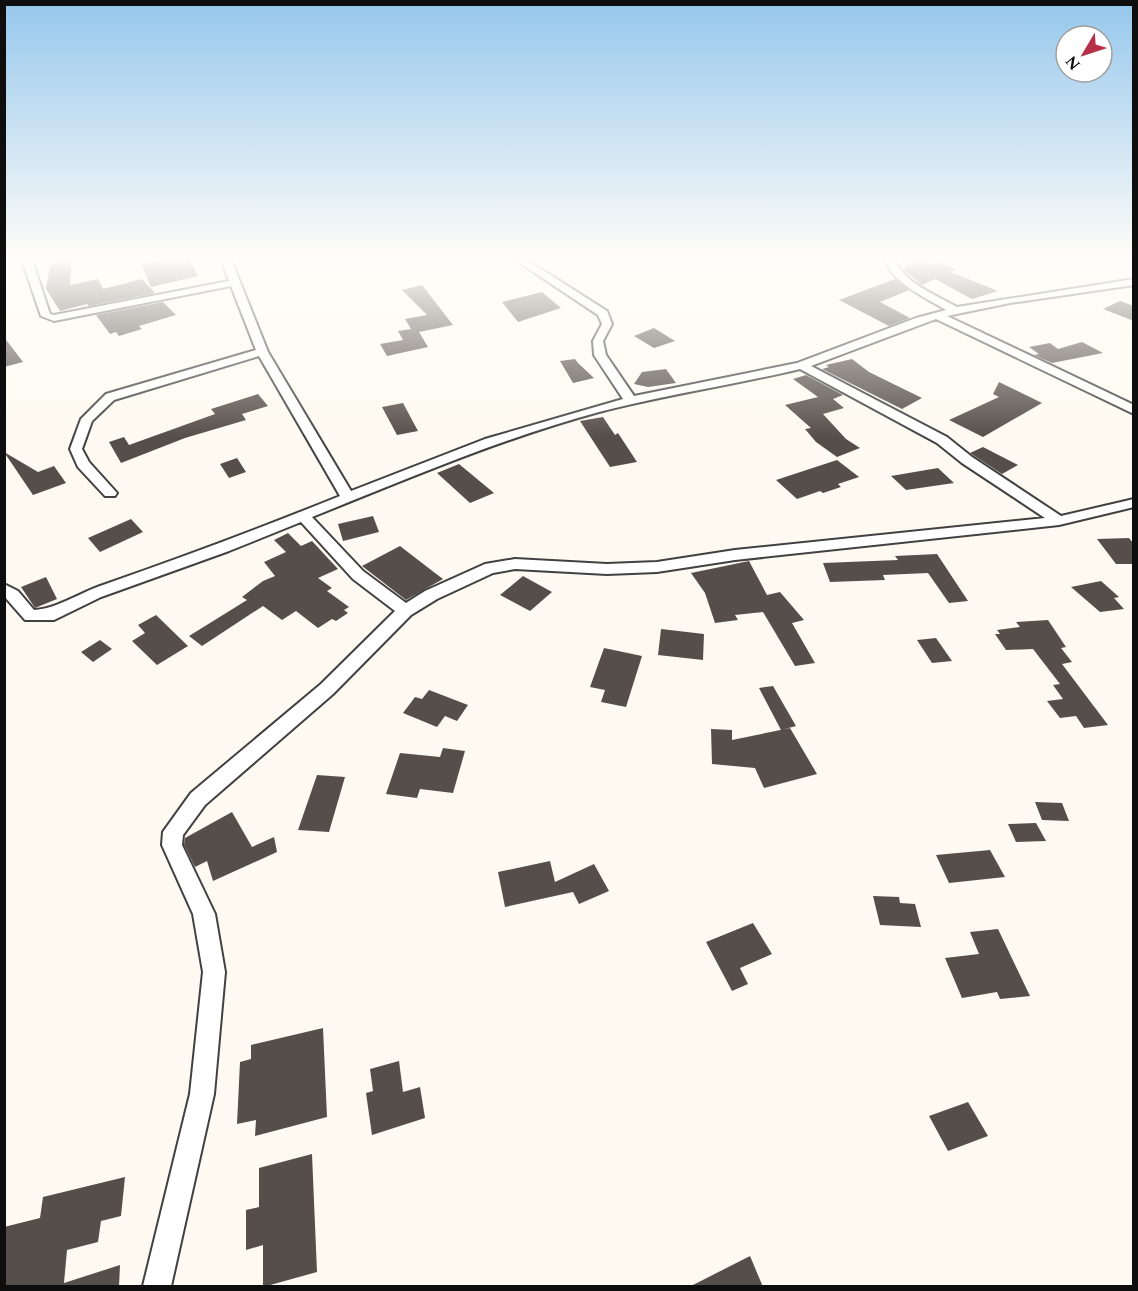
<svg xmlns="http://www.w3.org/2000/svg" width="1138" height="1291" font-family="Spectral,serif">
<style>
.building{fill:#564e4b}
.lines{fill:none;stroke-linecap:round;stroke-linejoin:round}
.minor-casing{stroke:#414141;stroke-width:4}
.minor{fill:#fff;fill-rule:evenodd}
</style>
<rect width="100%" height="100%" fill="#fefaf1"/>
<!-- building -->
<path class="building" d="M68,257H72L70,285L98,279L103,289L142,279L155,293L89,306L87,304L60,311L46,289L50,266L54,265L55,259Z
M158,257H188L198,276L151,287L141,264L159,261Z
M913,257L933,264L938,262L956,269L951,272L998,291L972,299L935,279L922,285L903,269L910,265Z
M895,279L909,290L880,302L910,318L889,326L839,300Z
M422,285L453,325L419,332L428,347L387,356L380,344L403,340L398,331L411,329L405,319L427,315L402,290Z
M542,292L561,308L518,322L502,302Z
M1120,301L1134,306V321L1103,309Z
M163,302L176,315L139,326L142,329L119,336L116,332L110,334L96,315Z
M654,328L675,341L654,348L634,336Z
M4,337L23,362L4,367Z
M1082,342L1103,353L1052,363L1034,355L1039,354L1029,347L1050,343L1058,349Z
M575,359L578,363L594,378L573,383L560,361Z
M852,359L869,372L922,398L902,409L822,369L829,367L826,365Z
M666,369L676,383L648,387L634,384L642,372Z
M806,375L843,395L833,399L844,408L823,414L846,439L860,448L837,457L816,442L805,429L811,428L785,405L818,397L793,379Z
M999,382L1042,403L983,437L949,420L999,397L993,394Z
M258,394L268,406L242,414L246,420L185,438L121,463L109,442L124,437L129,445L215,414L211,409Z
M403,403L418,431L397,435L382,407Z
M603,417L615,435L618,433L637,462L610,467L580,421Z
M983,447L1018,465L1002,474L970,453Z
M4,452L38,472L54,466L66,483L33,495Z
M237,458L246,472L229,478L220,464Z
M837,460L859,477L838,484L841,487L823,493L820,491L797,499L776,480Z
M459,464L494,493L470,503L437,473Z
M938,468L954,483L906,490L891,476Z
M373,516L379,532L343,541L338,524Z
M131,519L143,532L100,552L88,538Z
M288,533L301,546L312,541L338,569L318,578L332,588L327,591L349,607L344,610L348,613L336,621L332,619L318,628L296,611L282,620L263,606L202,646L189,636L247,600L242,597L263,581L275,576L264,562L286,552L274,540Z
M1129,538L1134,544V564H1116L1097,539Z
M400,546L435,573L443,579L406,600L362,566Z
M937,554L968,601L949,603L928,573L883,575L885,580L830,582L823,563L898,560L895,556Z
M749,561L767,595L780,592L804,620L792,623L815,663L795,666L763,612L735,615L738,620L715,623L705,593L691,573Z
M523,576L552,592L530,611L500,595Z
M46,577L57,599L35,608L21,587Z
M1101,581L1119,597L1114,598L1124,609L1100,612L1071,587Z
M156,615L188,646L157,665L132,641L145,633L138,625Z
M1048,620L1066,647L1061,648L1072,662L1062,664L1108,725L1084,728L1076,716L1060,718L1047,701L1063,699L1053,685L1060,684L1033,649L1006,650L995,634H1000L997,630L1020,627L1016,622Z
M661,629L704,634L703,660L658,655Z
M936,638L952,661L932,663L917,640Z
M100,640L112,649L93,662L81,652Z
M604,648L642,656L626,707L601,702L605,690L590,687Z
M773,686L796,726L781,730L759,688Z
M429,690L468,705L457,721L445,716L437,727L403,713L415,697L422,699Z
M790,728L817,774L764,788L755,768L712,764L711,729L732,730V740Z
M443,748L465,751L453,793L420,789L417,798L386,794L400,753L440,757Z
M317,775L345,777L329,832L298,830Z
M1035,802L1062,803L1069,821L1042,820Z
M232,812L252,847L274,837L277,852L213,881L207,861L195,867L184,845L185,838Z
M1036,823L1046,841L1016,842L1008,824Z
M990,850L1005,877L949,883L936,855Z
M550,861L555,882L594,864L609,891L579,904L573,892L505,907L498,872Z
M873,896L899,897L900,903L915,904L921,927L880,925Z
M753,923L772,954L740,968L748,984L732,991L706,942Z
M998,929L1030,996L1000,999L997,992L962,998L945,958L979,954L970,932Z
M323,1028L327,1117L255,1136L256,1120L237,1124L240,1062L251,1059V1045Z
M399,1061L403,1092L420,1087L425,1118L372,1135L366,1093L373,1091L370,1069Z
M968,1102L988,1136L948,1151L929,1116Z
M312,1154L317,1272L263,1287V1245L246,1250V1210L259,1207V1168Z
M125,1177L121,1216L101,1221L98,1242L67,1250L64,1283L120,1265L119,1287H4V1227L40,1218L43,1197Z
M750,1256L763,1287H689Z"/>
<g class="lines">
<!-- minor casing -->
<g class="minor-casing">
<path id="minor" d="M21,257H31L50,314L54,315L229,281L220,257H230L268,352L351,491L485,439L623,399L594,355L593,341L602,324L598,315L511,257H522L607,311L612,324L603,341L606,355L634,396L797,363L916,318L946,310C925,297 891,283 884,257H894C901,282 936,295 957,307L1134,279V285L1010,303L947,316L1134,405V414L936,319L811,366L947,437L972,457L1061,516L1134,499V507L1059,525L735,560L657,572L607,574L515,569L493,573L437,599L411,615L333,694L205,805L183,835L182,845L215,914L225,972L214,1094L171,1286H143L190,1094L203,972L193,914L162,845L163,832L191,793L321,684L395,611L353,579L301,522L229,551L101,597L54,620H25L4,596V584L18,591L34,610C59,608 79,593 103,585C183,557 261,528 340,496L259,356L114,400L92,421L82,449L89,462L117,493L115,496H105L78,467L70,449L81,419L106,394L256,350L231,286L54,321L41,316ZM800,369L937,443L962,463L1045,518L735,550L657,562L607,564L515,559L485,564L425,591L406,603L363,571L312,517C407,479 500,439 599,412C665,395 733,385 800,369Z"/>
</g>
<!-- minor -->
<use href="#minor" class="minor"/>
</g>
<!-- sky -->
<linearGradient id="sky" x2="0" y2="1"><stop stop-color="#95c7ec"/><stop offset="0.59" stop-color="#fffdf9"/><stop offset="1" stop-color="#fffdf9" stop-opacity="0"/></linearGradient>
<rect width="1138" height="438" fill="url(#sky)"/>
<!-- border -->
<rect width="1138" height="1291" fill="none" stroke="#0e0e0e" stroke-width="12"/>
<!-- north arrow -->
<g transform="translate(1084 54) rotate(231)"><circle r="28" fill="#ffffff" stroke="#9f9f9f" stroke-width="1.5"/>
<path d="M0-4.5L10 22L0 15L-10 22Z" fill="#b62f47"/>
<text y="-9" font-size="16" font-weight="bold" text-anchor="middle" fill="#0e0e0e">N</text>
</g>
</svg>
